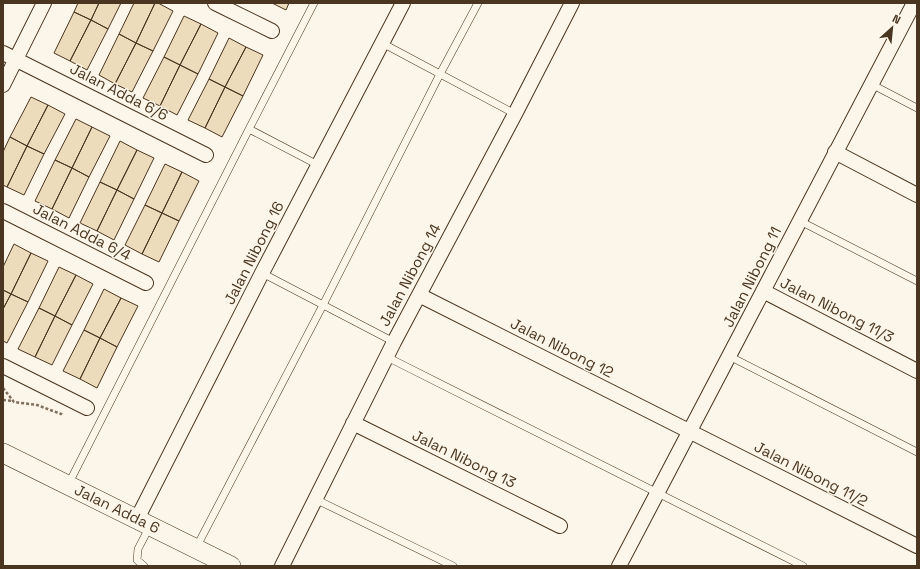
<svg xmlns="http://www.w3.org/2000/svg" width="920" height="569" font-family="'Space Grotesk',sans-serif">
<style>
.building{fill:#ecdcbc;stroke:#4a3520}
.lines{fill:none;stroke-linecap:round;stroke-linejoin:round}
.lane-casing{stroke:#4a3520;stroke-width:8}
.street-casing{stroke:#4a3520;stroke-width:16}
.secondary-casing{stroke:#4a3520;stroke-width:20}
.path{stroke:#7f6f5c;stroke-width:2.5;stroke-dasharray:3 2;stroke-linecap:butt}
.lane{stroke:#fbf6e9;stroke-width:7}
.street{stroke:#fbf6e9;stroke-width:14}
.secondary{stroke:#fbf6e9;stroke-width:19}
.labels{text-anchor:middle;stroke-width:3;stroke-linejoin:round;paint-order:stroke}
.street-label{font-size:15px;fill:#4a3520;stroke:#fbf6e9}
</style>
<rect width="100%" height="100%" fill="#fbf6e9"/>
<!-- building -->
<path class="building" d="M78,3H99L91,20L74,12Z
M99,3H121L108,29L91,20Z
M134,3H155L136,43L119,34Z
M155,3H158L173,11L153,51L136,43Z
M272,3H289L286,10Z
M74,12L91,20L70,61L54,53Z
M184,16L201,24L180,65L164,57Z
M91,20L108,29L87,70L70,61Z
M201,24L218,33L198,74L180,65Z
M119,34L136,43L115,84L99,75Z
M229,38L246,47L225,87L209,79Z
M136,43L153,51L132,92L115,84Z
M246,47L263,55L243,96L225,87Z
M164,57L180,65L160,106L143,98Z
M180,65L198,74L177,115L160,106Z
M209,79L225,87L205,128L188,120Z
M225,87L243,96L222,137L205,128Z
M31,97L48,105L27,146L10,137Z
M48,105L65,114L44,154L27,146Z
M76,119L92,127L72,168L55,160Z
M92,127L110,136L89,177L72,168Z
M10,137L27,146L7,187L3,185V152Z
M120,141L137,150L117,190L100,182Z
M27,146L44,154L24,195L7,187Z
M137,150L154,158L134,199L117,190Z
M55,160L72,168L52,209L35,201Z
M165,164L182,172L162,213L145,205Z
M72,168L89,177L69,218L52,209Z
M182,172L199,181L179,221L162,213Z
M100,182L117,190L97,231L80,223Z
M117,190L134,199L114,240L97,231Z
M145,205L162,213L142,254L125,245Z
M162,213L179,221L159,262L142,254Z
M14,244L31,253L11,294L3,290V267Z
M31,253L48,261L28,302L11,294Z
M59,267L76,275L55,316L39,308Z
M76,275L93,284L72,325L55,316Z
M104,289L121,298L100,338L84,330Z
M3,290L11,294L3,309Z
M11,294L28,302L7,343L3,341V309Z
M121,298L138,306L117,347L100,338Z
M39,308L55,316L35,357L18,349Z
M55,316L72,325L52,365L35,357Z
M84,330L100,338L80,379L63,371Z
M100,338L117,347L97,388L80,379Z"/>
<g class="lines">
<!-- lane casing -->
<g class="lane-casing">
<path id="lane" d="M314,3L249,129L318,165
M382,43L515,114
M871,84L917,108
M800,221L917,281
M262,273L394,342
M729,356L917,452
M387,357L803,566
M68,485L249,129
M315,499L453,566
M196,548L323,305L440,74L478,3
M144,566L137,560L138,549L150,526"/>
</g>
<!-- street casing -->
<g class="street-casing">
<path id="street" d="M215,3L272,31
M3,53L206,155
M3,85L44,3
M835,152L917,195
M3,211L146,283
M763,291L917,371
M419,295L917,546
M3,366L87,408
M353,423L560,526
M137,519L262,273L403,3
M282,566L394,342L515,114L572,3
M619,566L914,3"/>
</g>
<!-- secondary casing -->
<g class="secondary-casing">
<path id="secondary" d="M3,453L231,566"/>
</g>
<!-- path -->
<path class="path" d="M3,388L14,402L37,405L61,414L62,412
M3,400L13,401"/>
<!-- lane -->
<use href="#lane" class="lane"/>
<!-- street -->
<use href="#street" class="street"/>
<!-- secondary -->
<use href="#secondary" class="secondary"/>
</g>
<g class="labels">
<!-- street labels -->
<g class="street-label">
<text transform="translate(119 92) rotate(27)" y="5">Jalan Adda 6/6</text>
<text transform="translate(82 232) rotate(27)" y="5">Jalan Adda 6/4</text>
<text transform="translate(254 253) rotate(-63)" y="5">Jalan Nibong 16</text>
<text transform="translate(410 275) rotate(-62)" y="5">Jalan Nibong 14</text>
<text transform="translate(752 277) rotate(-63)" y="5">Jalan Nibong 11</text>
<text transform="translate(837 310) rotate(27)" y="5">Jalan Nibong 11/3</text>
<text transform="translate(562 348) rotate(27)" y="5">Jalan Nibong 12</text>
<text transform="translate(464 459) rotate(26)" y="5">Jalan Nibong 13</text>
<text transform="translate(811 474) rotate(27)" y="5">Jalan Nibong 11/2</text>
<text transform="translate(117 509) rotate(26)" y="5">Jalan Adda 6</text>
</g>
</g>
<!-- border -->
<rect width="920" height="569" fill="none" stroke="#4a3520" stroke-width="8"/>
<!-- north arrow -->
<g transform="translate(892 28) rotate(27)" stroke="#fbf6e9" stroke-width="3" paint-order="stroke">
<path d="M0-3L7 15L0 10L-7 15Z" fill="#4a3520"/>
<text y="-6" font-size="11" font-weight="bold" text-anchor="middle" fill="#4a3520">N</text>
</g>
</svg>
